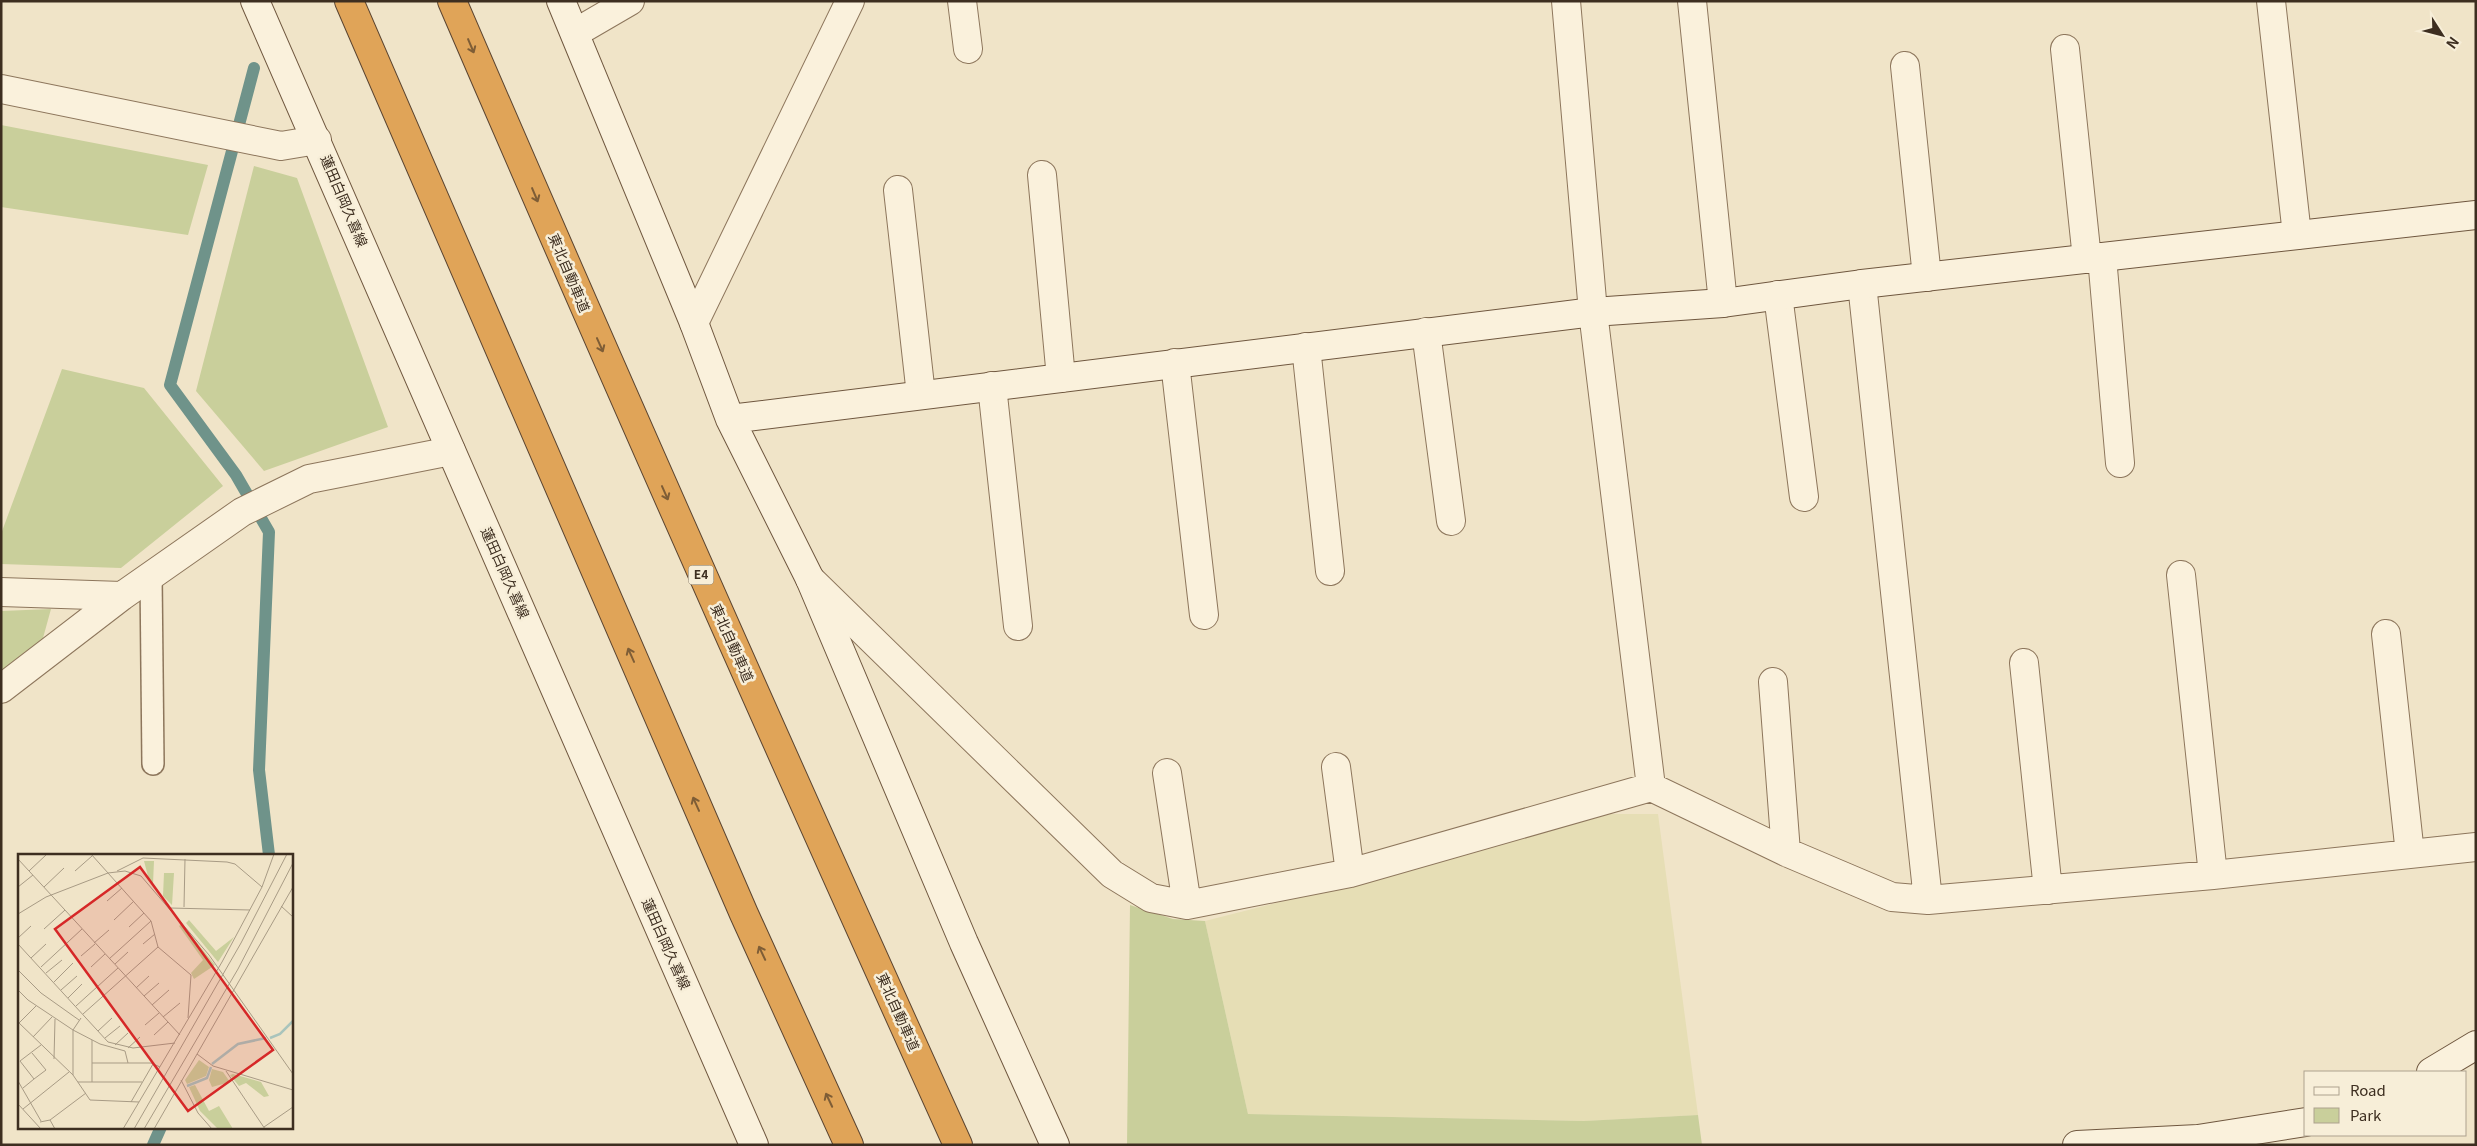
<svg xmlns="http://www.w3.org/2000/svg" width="2477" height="1146" font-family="Georgia,'Noto Sans JP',serif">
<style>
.farmland{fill:#e6deb5}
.green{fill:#c9cf9b}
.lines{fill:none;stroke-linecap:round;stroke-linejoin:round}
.stream{stroke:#6f938a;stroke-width:12}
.lane-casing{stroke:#8d765c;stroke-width:24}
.street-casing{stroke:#8d765c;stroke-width:30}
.secondary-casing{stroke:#6f573f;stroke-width:30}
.highway-casing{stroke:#5b4430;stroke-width:30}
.lane{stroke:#faf1dc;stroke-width:21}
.street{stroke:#faf1dc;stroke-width:28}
.secondary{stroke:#faf1dc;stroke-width:28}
.highway{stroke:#e0a458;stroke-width:28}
.oneway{stroke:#7e5d36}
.labels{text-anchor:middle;stroke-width:5;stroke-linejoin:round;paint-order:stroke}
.shield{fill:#f7eed8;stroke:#756857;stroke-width:1}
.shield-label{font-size:12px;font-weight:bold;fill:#3d2e20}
.street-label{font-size:14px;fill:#3d2e20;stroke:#f7eed8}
.inset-river{fill:none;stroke:#a9c4bc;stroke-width:2.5}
.inset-road{fill:none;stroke:#a89b85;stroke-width:1}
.view{fill:#d62828;fill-opacity:0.15;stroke:#d62828;stroke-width:2.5}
.inset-edge{fill:none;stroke:#3d2e20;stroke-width:2.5}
</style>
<rect width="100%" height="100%" fill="#f0e4c8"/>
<!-- farmland -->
<path class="farmland" d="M1610,814H1658L1698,1115L1585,1121L1248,1114L1205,921L1391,874Z"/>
<!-- green -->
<path class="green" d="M1,125L208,165L188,235L1,207Z
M254,166L297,178L388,427L264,471L196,391Z
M62,369L144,388L223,486L121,568L1,564V534Z
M51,609L43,638L1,671V611Z
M1130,905L1173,919L1205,921L1248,1114L1584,1121L1698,1115L1702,1145H1127Z"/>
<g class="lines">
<!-- stream -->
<path class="stream" d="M254,68L170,385L236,475L269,532L259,770L269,855
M153,1145L161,1127"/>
<!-- lane casing -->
<g class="lane-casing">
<path id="lane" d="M151,575L153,764"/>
</g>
<!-- street casing -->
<g class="street-casing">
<path id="street" d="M962,1L968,49
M1566,1L1593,312L1651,787
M1692,1L1723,303
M2271,1L2297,235
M575,33L630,1
M2065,49L2087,259
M1905,66L1927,277
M1,89L281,146L317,140
M1042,175L1061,378
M898,190L921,395
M2102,257L2120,463
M1862,284L1928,900
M1778,295L1804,497
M694,323L850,1
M1426,332L1451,521
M1306,347L1330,571
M1175,363L1204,615
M992,386L1018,626
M2181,575L2213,875
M810,579L1112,874L1151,898L1187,905L1350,873L1651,787L1786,852L1892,897L1928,900L2213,875L2476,847
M1,592L122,596
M2386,634L2410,854
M2024,663L2048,890
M1773,682L1786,852
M1,689L122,596L242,512L309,479L451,451
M1336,767L1350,873
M1167,773L1187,905"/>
</g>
<!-- secondary casing -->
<g class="secondary-casing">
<path id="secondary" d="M255,1L754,1145
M561,1L694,323L730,419L810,579L964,943L1055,1145
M730,419L1593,312L1723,303L1862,284L2476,215
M2431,1072L2476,1045
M2077,1145L2198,1139L2306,1122"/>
</g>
<!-- highway casing -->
<g class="highway-casing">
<path id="highway" d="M349,1L744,914L849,1145
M452,1C617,384 786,765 958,1145"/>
</g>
<!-- lane -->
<use href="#lane" class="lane"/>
<!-- street -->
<use href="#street" class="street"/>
<!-- secondary -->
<use href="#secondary" class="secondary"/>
<!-- highway -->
<use href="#highway" class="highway"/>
</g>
<!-- one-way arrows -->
<defs><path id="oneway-shaft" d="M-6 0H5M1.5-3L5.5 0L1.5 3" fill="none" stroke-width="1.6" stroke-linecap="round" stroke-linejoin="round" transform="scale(1.25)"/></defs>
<g class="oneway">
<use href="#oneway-shaft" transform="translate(471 46) rotate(67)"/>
<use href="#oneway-shaft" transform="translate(535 195) rotate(67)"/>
<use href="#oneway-shaft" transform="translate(600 345) rotate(66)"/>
<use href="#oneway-shaft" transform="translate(665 493) rotate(66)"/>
<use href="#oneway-shaft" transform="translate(631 655) rotate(-114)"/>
<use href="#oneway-shaft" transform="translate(696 804) rotate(-114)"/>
<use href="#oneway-shaft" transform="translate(762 953) rotate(-115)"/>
<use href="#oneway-shaft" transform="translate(829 1100) rotate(-115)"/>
</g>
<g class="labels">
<!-- shield labels -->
<rect class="shield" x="688.5" y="565.5" width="25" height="19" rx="4"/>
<g class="shield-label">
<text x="701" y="579">E4</text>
</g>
<!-- street labels -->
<g class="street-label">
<text transform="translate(344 201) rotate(67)" y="5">蓮田白岡久喜線</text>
<text transform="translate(569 273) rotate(67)" y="5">東北自動車道</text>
<text transform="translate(505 573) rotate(66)" y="5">蓮田白岡久喜線</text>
<text transform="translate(732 643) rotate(66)" y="5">東北自動車道</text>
<text transform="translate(666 944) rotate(66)" y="5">蓮田白岡久喜線</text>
<text transform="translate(898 1012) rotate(66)" y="5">東北自動車道</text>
</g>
</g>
<!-- overview -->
<g transform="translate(18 854)">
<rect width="275" height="275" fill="#f0e4c8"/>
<path d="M126,7H136L135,30L131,26ZM146,19H156L154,51L145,42ZM171,66L198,97L216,83L200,108L168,69ZM164,70L197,111L176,125L173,119L185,106L161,72ZM181,206L191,213L188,222L169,230L167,226ZM194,215L205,218L212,228L194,233L191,226ZM215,220L243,228L251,242L246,243L228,229L221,232L212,221ZM177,231L191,257L201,252L215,275H200L182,257L171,233Z" fill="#c9cf9b"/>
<path class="inset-river" d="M252,184L262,180L275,167M194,210L220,190L248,184M169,232L189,224L193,213"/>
<path class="inset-road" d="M73,0L133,67L140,93L173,121L170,164M0,5L162,181M11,17L29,0M57,17L74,2M99,17L125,4L209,8L217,10L244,33M0,33L15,21M26,33L46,14M89,47L104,34M263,52L275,63M166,53L167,5M152,54L232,56M0,60L28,43L90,19L107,17L123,22L191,101L275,220M96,66L116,47M111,73L126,59M26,75L47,56M0,84L13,72M76,89L91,76M0,90L90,188L115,194L157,189M125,90L137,80M63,102L77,90M13,104L28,90M91,105L133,67M97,110L110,98M23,113L64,75M73,113L87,100M0,116L23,139L61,166M28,119L44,106M36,128L55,109M118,134L131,122M0,136L10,146L55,176L82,190L107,197L110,209H133L142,213M43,136L59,122M126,142L141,129M50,144L64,130M134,151L151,136M58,152L100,114M65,160L140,93M145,163L162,149M0,168L55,221L72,246L121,248M1,169L18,152M127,171L141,159M80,177L94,164M136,181L150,168M15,183L34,163M87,184L102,172M97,191L110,179M110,194L122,183M14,199L28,216L16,225M179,200L195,212L275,236M36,205L37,165M74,209H110M208,217L247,275M55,221V176L63,164M163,226L180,259L194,275M0,227L23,267M60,228H124M74,228V186M5,234L16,225L2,207L23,191M113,248L135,210M0,250L23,275M5,255L51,218M32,266L68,239M22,268L32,266L37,275M246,273L275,253M105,275L204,108L244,33L256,0M116,275L223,89L269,0M126,275L220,115L275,9M136,275L275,33"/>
<path class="view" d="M122,13L255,196L170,257L37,75Z"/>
<rect width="275" height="275" class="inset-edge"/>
</g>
<!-- border -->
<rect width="2477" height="1146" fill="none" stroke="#3d2e20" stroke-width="5"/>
<!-- legend -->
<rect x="2304" y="1071" width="162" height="65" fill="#f7eed8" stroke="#ada18e"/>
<rect x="2314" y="1087" width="25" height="8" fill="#faf1dc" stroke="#ada18e"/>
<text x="2350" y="1096" font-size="15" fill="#3d2e20">Road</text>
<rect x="2314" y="1108" width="25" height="15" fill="#c9cf9b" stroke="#ada18e"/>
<text x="2350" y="1121" font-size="15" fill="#3d2e20">Park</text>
<!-- north arrow -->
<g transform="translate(2442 35) rotate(126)" stroke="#f7eed8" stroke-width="4" paint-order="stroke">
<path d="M0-4L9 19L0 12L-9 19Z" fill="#3d2e20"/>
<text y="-8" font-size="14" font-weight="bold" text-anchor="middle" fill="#3d2e20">N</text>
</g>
</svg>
